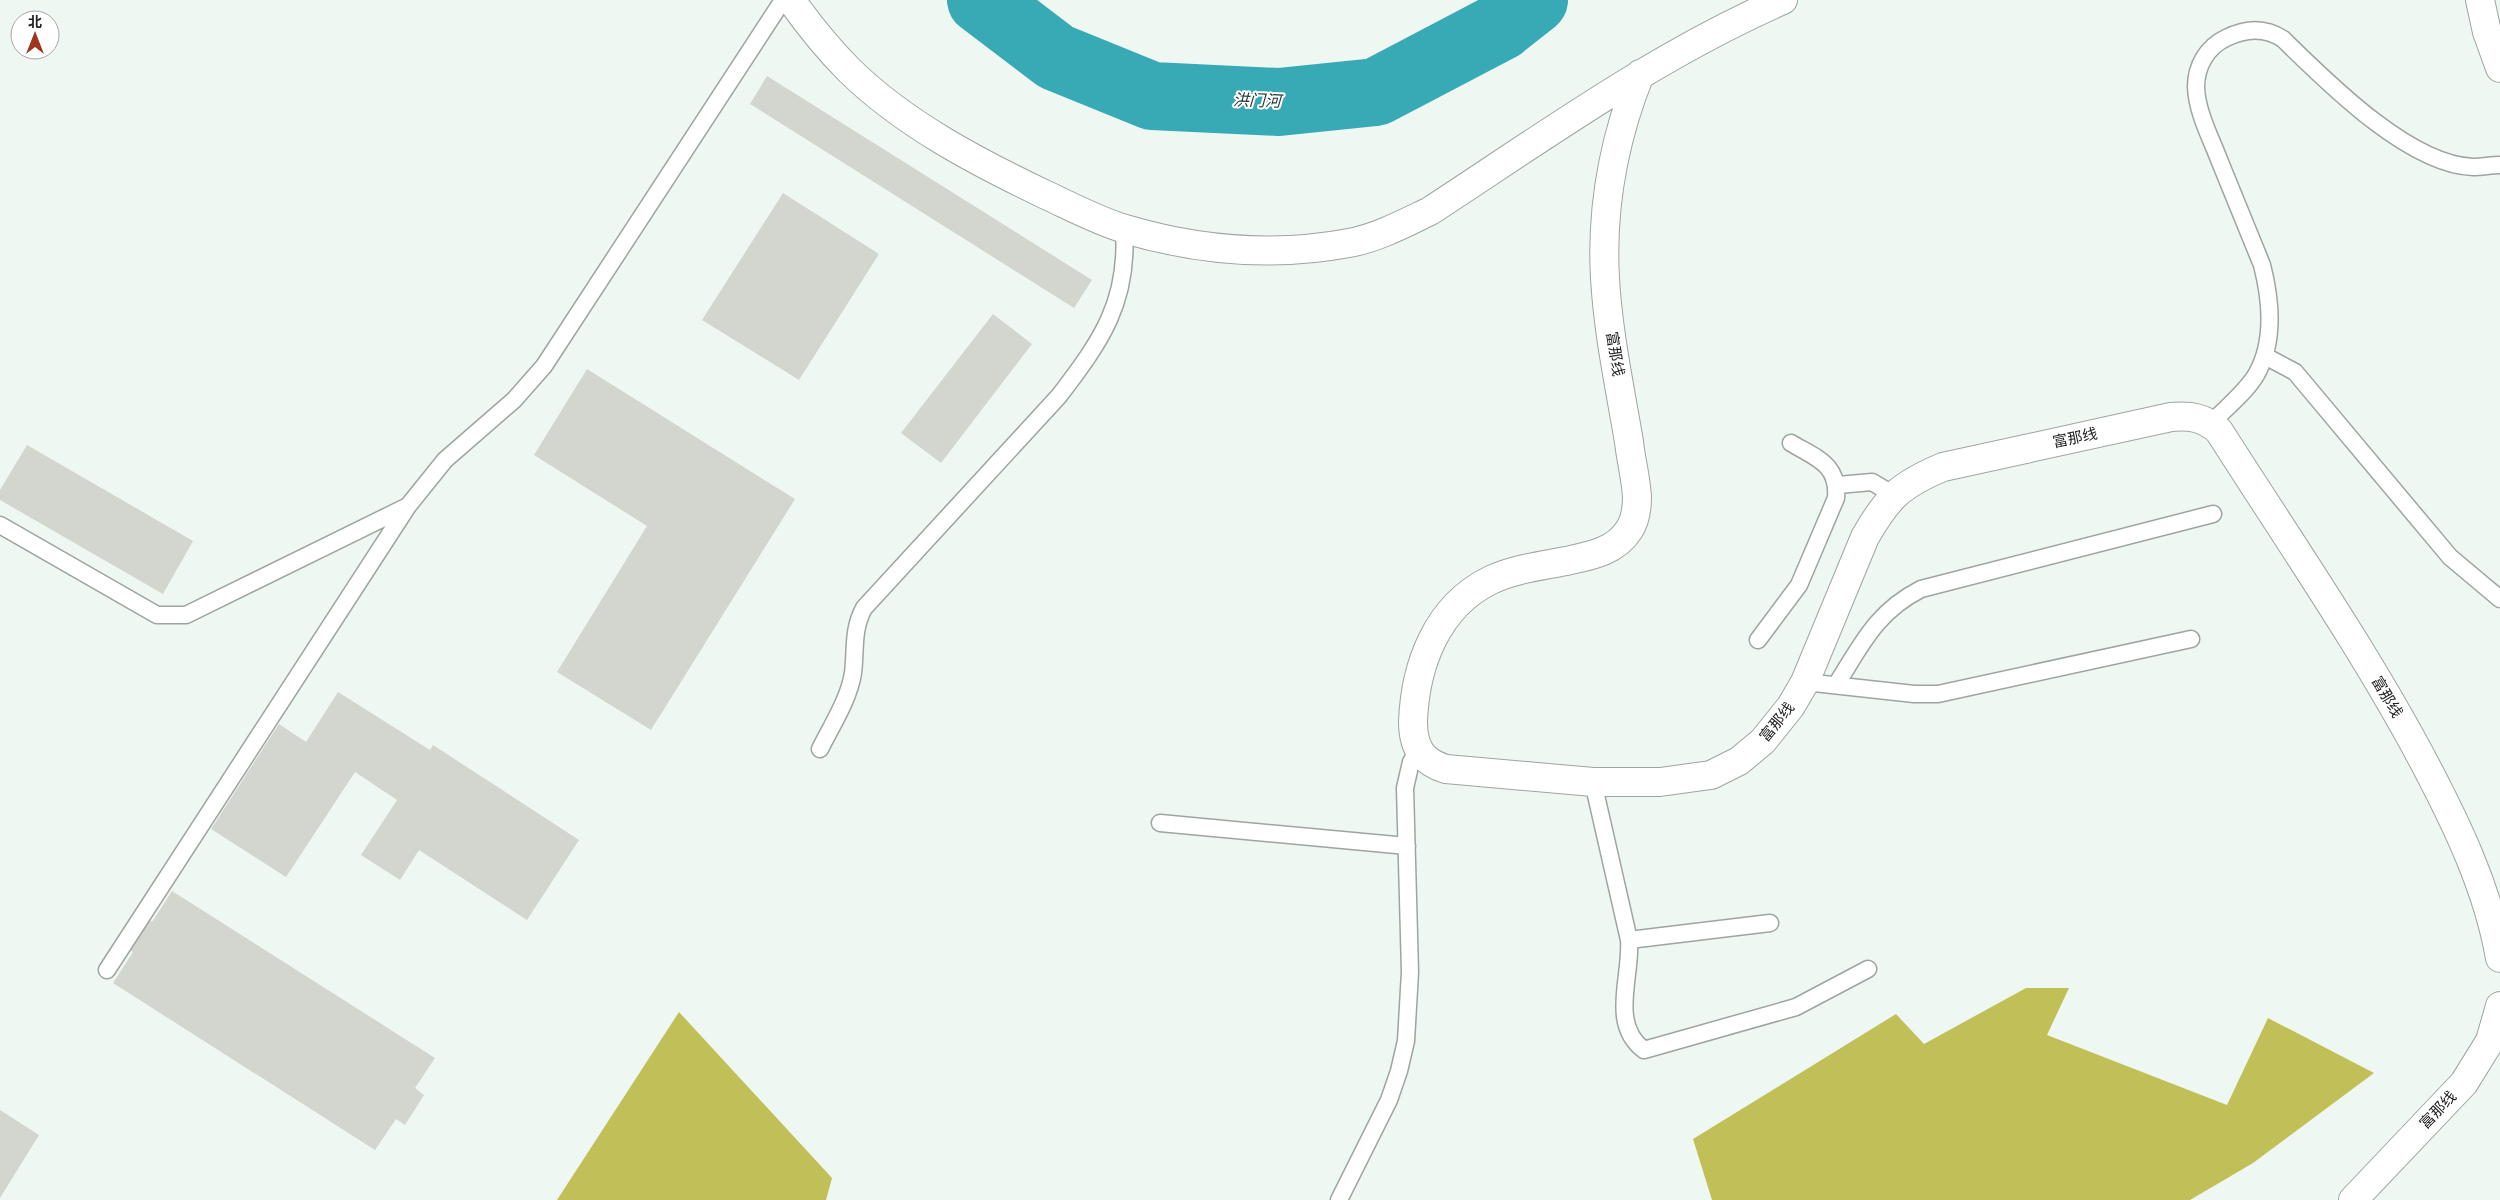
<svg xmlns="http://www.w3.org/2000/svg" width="2500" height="1200" font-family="'Crimson Pro','Noto Sans SC',serif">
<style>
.forest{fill:#c1bf57}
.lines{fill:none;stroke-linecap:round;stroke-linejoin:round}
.river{stroke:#37aab6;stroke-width:68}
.building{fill:#d2d6cf}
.service-casing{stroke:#9da5a0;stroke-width:19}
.tertiary-casing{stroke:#9da5a0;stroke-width:30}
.service{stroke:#fff;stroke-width:16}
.tertiary{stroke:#fff;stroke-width:28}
.labels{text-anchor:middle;stroke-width:4;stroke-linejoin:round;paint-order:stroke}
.street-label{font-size:15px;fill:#202321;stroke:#fff}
.water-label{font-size:16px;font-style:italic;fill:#1a3336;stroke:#fff}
</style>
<rect width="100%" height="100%" fill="#eff7f2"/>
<!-- forest -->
<path class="forest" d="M2026,988H2069L2047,1035L2227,1105L2268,1018L2374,1073L2253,1163L2190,1200H1712L1693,1139L1896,1014L1924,1044Z
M679,1012L832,1178L826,1200H557Z"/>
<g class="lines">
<!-- river -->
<path class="river" d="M981,0L1056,57L1152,96L1279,102L1376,92L1500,27L1534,0"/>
</g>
<!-- building -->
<path class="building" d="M767,76L1092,280L1074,308L750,104Z
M783,193L879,254L799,380L702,320Z
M993,314L1032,344L941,463L901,433Z
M587,369L795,499L651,730L557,672L647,526L534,455Z
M27,445L193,541L163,594L0,500V490Z
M338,692L430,750L433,745L579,840L527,920L419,850L400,880L361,855L397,800L355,772L286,877L211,829L279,724L306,742Z
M172,891L435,1058L415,1088L424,1095L405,1125L396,1119L375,1150L113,983L133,952L124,946L144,916L152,922Z
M0,1110L39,1135L0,1198Z"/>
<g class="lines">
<!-- service casing -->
<g class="service-casing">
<path id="service" d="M2265,356L2295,372L2450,557L2500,599
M2211,423C2226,408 2245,393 2256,375C2275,342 2271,300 2262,265C2248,231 2234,197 2220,162C2211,138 2197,113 2196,87C2196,66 2207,47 2226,38C2246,28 2265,27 2283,39C2327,82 2409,165 2473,167C2482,167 2491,165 2500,165
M1838,485L1872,482L1894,495
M0,525L157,615H186L408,506
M1758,640L1799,585L1836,498C1839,464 1816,458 1791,443
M1805,682L1914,694H1938L2191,639
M1836,685C1862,644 1876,612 1921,589L2213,514
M820,749C832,725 849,699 853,673C856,650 852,630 864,608L1059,396C1101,341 1129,302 1124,229
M1593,782L1629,940C1632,976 1609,1024 1644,1050L1796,1007L1868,969
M1160,823L1407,846
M1629,940L1770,923
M107,970L408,506L445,460L514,400L544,366L783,0
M1339,1200L1389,1100L1399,1071L1406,1041L1410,972L1405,788L1411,762L1418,750"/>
</g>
<!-- tertiary casing -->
<g class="tertiary-casing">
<path id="tertiary" d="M791,0C808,24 828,49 849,70C904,124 977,162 1046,195C1072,207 1098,221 1125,229C1199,251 1274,257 1349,243C1377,238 1405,223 1430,211C1545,136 1657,55 1783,0
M2480,0L2487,32L2500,68
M1640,74C1614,139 1601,207 1605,278C1608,333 1620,388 1629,442C1631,460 1636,479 1637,497C1637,508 1635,521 1629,530C1615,552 1589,556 1566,561C1541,566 1514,569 1491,580C1437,606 1415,665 1413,722C1413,747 1422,762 1446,769L1593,782H1660L1711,775L1739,761L1763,741L1791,706L1805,682L1865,537C1888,497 1900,485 1943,467L2171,417C2191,415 2205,418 2219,431C2289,541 2364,649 2425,764C2457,825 2488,889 2500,958
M2353,1200L2464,1083L2490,1041L2500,1006"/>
</g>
<!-- service -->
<use href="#service" class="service"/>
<!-- tertiary -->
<use href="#tertiary" class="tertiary"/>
</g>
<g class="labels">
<!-- street labels -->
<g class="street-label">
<text transform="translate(1615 354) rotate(81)" y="5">富那线</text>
<text transform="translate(2075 438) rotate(-12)" y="5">富那线</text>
<text transform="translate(2387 697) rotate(59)" y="5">富那线</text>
<text transform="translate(1777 722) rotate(-51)" y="5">富那线</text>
<text transform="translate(2438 1110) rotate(-46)" y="5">富那线</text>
</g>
<!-- water labels -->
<g class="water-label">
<text transform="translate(1257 100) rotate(2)" y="6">洪门河</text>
</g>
</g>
<!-- north arrow -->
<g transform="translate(35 35)"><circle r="24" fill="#ffffff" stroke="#a6a7a6"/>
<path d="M0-4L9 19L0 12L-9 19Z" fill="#9e351d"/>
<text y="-8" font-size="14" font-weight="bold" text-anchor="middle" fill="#202321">北</text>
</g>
</svg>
